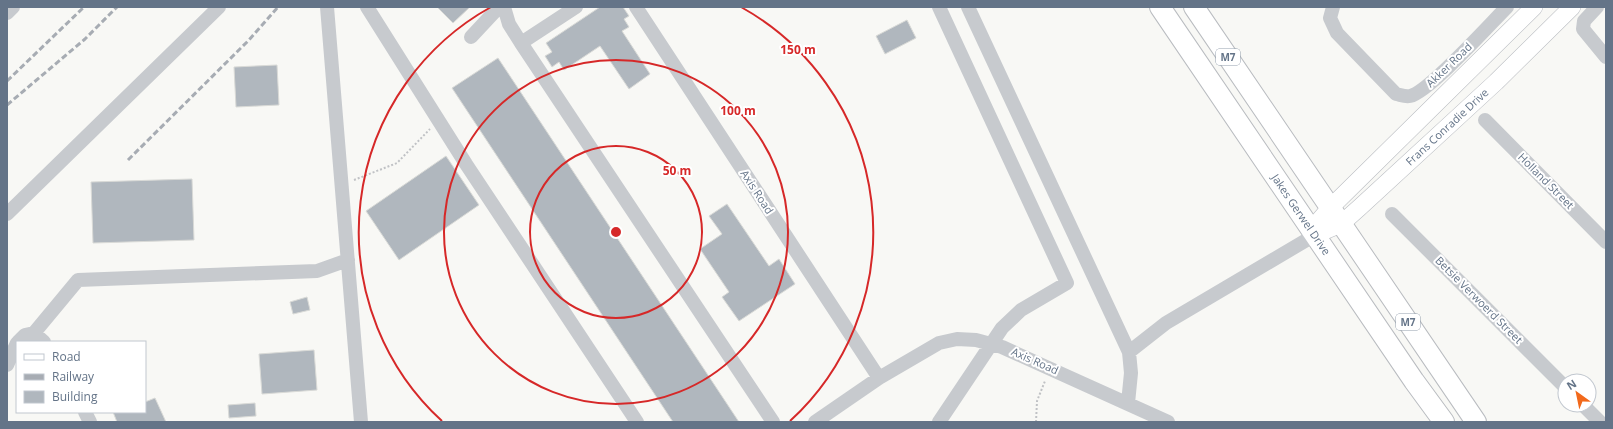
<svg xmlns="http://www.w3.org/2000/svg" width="1613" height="429" font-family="'Open Sans',sans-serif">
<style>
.building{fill:#b0b7be;stroke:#d9dad7}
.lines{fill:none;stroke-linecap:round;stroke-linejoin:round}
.major-casing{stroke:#babdc2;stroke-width:18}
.highway-casing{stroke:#b9bcc0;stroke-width:22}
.path{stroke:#c0c2c5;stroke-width:2;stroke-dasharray:2 2;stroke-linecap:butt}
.minor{stroke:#c7cace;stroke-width:14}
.major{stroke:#fff;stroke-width:17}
.highway{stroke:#fff;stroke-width:20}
.rail{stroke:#a7acb3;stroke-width:3;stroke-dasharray:6 3;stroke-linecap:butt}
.ring{fill:none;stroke:#d62828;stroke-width:2}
.labels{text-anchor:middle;stroke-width:4;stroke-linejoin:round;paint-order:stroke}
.shield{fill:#fff;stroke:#929eac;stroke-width:1}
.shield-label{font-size:10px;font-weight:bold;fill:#647488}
.street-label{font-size:11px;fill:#647488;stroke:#fff}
.centre{fill:#d62828;stroke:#fff;stroke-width:2}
.ring-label{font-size:12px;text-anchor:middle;font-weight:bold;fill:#d62828;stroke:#fff;stroke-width:4;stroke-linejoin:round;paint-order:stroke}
</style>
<rect width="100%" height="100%" fill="#f8f8f5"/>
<!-- building -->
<path class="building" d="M437,7H470L453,23Z
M600,7H623L629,16L624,19L629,27L622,31L650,74L629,89L600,46L564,70L559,62L552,67L545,56L552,52L546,43Z
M907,20L916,38L885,54L876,36Z
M498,58L739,422H673L452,88Z
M277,65L279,105L236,107L234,67Z
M446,156L479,205L399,260L366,211Z
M192,179L194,240L93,243L91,182Z
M727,204L769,266L779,259L795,284L739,321L722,297L729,292L700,249L722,234L709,216Z
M307,297L310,310L293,314L290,302Z
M314,350L317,390L262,394L259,354Z
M155,398L166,422H117L113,412H145V402Z
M255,403L256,416L229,418L228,405Z"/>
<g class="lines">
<!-- major casing -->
<g class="major-casing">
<g id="major">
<path d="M1311,230L1330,208L1534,7"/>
<path id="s1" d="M1315,235L1341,224L1359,208L1496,82L1572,7"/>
</g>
</g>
<!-- highway casing -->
<g class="highway-casing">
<g id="highway">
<path id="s2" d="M1160,7L1414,381L1444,422"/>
<path d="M1194,7L1476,422"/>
</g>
</g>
<!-- path -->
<path class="path" d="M354,180L397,163L430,129
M1036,422L1037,401L1045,381"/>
<!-- minor -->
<path class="minor" d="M327,7L361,422
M367,7L466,164L637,422
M504,7L509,24L521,43L773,422
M636,7L879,378
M968,7L1129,352L1131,373L1128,403
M1333,7L1330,18L1337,33L1396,94C1401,95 1405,97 1410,96C1429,92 1490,24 1507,7
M1597,7L1584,21L1583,29L1606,57
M7,13L13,7
M471,37L499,7
M521,43L576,7
M1485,120L1606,242
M7,214L219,7
M1392,214L1565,387
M34,333L78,280L317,271L348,260
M18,342L25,335L34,333L44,342
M1129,352L1166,323L1315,235
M7,365L17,343
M1583,405L1600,422
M85,412L90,422
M815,422L879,378L939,343L957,339L976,340L1002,347L1168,422
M939,422L1002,328L1021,310L1067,283L939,7"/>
<!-- major -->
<use href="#major" class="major"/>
<!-- highway -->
<use href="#highway" class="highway"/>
<!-- rail -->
<path class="rail" d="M7,81L84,7
M7,105L85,39L117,7
M128,160L249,40L278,7"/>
</g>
<!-- distance rings -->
<g class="ring">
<circle cx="616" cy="232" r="86"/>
<circle cx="616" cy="232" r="172"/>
<path d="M442 421A257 257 0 0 1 491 7M741 7A257 257 0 0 1 790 421"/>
</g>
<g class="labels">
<!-- shield labels -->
<g class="shield">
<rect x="1216" y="49" width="24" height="16" rx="3"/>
<rect x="1396" y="314" width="24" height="16" rx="3"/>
</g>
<g class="shield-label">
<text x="1228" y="61">M7</text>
<text x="1408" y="326">M7</text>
</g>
<!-- street labels -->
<g class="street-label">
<text transform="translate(1449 65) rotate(-44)" y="4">Akker Road</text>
<text dy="4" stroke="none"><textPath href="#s1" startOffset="172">Frans Conradie Drive</textPath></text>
<text transform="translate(1546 181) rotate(45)" y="4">Holland Street</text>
<text transform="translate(757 192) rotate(57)" y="4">Axis Road</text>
<text dy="4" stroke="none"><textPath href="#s2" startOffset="251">Jakes Gerwel Drive</textPath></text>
<text transform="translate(1479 300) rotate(45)" y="4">Betsie Verwoerd Street</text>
<text transform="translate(1035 361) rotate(24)" y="4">Axis Road</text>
</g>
</g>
<circle cx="616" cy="232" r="6" class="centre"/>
<g class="ring-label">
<text x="798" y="54">150 m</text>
<text x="738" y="115">100 m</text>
<text x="677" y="175">50 m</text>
</g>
<!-- border -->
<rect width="1613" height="429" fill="none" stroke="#647488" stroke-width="16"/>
<!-- legend -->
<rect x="16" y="341" width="130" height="72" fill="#ffffff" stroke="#c1c7cf"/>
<rect x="24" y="354" width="20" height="6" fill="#ffffff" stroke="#c1c7cf"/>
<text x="52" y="361" font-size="12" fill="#647488">Road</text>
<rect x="24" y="374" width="20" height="6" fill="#a7acb3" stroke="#c1c7cf"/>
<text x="52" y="381" font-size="12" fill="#647488">Railway</text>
<rect x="24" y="391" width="20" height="12" fill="#b0b7be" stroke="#c1c7cf"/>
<text x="52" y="401" font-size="12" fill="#647488">Building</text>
<!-- north arrow -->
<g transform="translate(1577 393) rotate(327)"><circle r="19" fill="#ffffff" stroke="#c1c7cf"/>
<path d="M0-3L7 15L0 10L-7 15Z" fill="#f2691b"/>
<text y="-6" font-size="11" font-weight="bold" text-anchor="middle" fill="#647488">N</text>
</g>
</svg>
